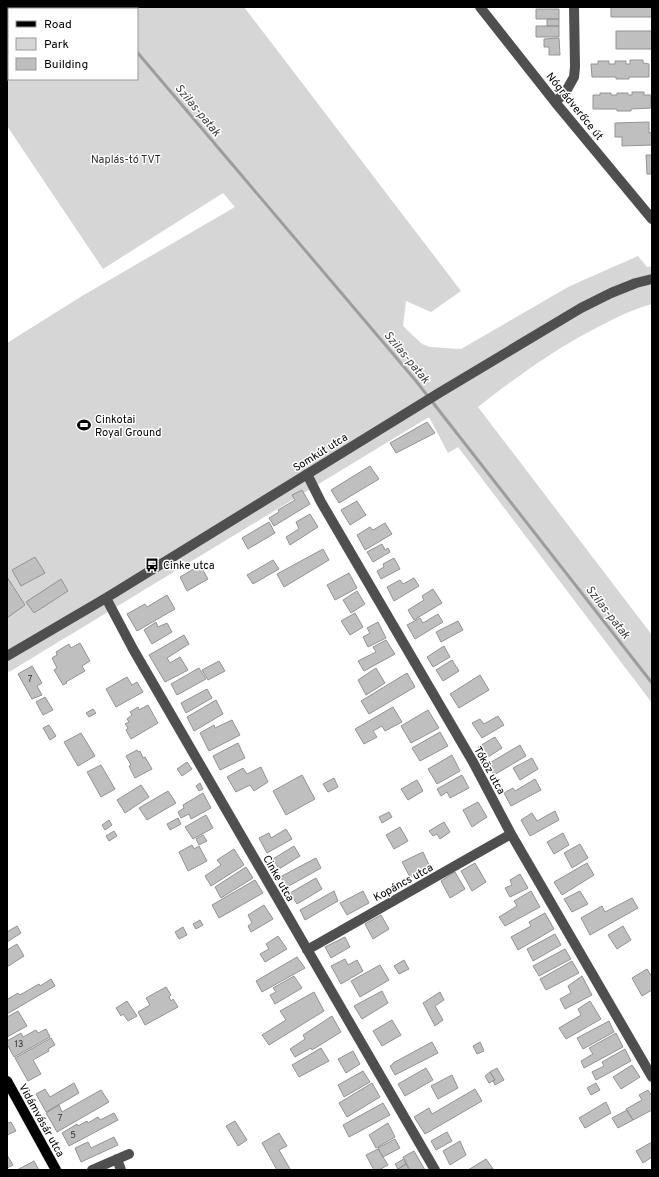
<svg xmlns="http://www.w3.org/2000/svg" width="659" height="1177" font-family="Overpass,sans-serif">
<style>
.green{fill:#d6d6d6;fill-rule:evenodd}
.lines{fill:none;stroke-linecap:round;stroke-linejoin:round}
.stream{stroke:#9d9d9d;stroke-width:3}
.building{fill:#bfbfbf;stroke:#939393}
.major-casing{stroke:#dbdbdb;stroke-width:11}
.minor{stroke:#4f4f4f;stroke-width:10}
.major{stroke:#000;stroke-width:10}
.labels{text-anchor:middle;stroke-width:3;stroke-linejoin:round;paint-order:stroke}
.number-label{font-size:9px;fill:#303030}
.street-label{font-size:11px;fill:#000;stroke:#fff}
.park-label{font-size:11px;fill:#2d2d2d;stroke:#fff}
.poi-label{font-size:11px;fill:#000;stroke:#fff;text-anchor:start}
.water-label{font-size:12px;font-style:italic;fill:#3e3e3e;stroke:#fff}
</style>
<rect width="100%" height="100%" fill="#fff"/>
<!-- green -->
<path class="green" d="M7,7H244L461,291L431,312L406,301L403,326L422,344L430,347L461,349L570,286L638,256L647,267L652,266V304C633,309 616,318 598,327C555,349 516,377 478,407L652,635V703L458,447L448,453L429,417L9,672L7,669V343L82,296L235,207L223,193L103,269L7,126ZM9,9H137V79H9Z"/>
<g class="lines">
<!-- stream -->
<path class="stream" d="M99,7L100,9
M137,52L416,381L652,683"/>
</g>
<!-- building -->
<path class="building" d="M611,7H652V17H611Z
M536,9H559V19H536Z
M547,19H559V26H547Z
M536,26H559V37H536Z
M616,31H652V49H616Z
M559,38L560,55H549V47H544V39Z
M630,60H643V63L649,64V77H629V79H616V77H592L591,64H598V61H609V64H615V61H626V64H630Z
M632,92H644V95H651V108L631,109V111H617V109H593V95H600V93H611V95H617V93H628V95H632Z
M649,122V133L652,132V145L622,146V137H615V123Z
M646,155H652V174H647Z
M427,422L435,433L396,453L390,443Z
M370,466L379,479L339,503L331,490Z
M302,490L310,504L274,526L269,518L279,512L278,510L295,500L292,495Z
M357,501L366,515L350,525L341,510Z
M310,514L318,527L290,545L286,537L299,529L296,522Z
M269,522L275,533L248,549L242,538Z
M385,523L392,534L365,550L357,535L370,527L373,530Z
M382,544L385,550L388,548L390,552L373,562L367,552Z
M323,549L329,560L284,587L277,574Z
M35,557L45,573L21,586L12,570Z
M394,558L400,569L381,579L377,571L384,567L383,564Z
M273,560L279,569L253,584L247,575Z
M200,565L208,579L187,591L180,577Z
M349,573L357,588L335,600L327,585Z
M7,577L25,605L7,618Z
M414,578L419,586L394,601L387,587L400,580L403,584Z
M61,579L68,591L34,613L26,602Z
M433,589L442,603L414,620L408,610L424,600L422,596Z
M357,591L365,604L351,613L343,600Z
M167,595L175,609L137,631L127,614L145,604L147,607Z
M355,613L363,627L350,635L341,621Z
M438,614L443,622L415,639L407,625L420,618L423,623Z
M458,621L463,630L441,642L436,632Z
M156,622L158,627L167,623L172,632L152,644L144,630Z
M378,622L386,638L368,647L363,637L370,633L367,628Z
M184,635L189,644L167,658L170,663L180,657L188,670L165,682L149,655Z
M386,640L395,654L364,671L358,661L376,652L373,647Z
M80,643L90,661L82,666L85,671L66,682L67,683L63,685L54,670L57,668L52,658L57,655L56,652L69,644L71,648Z
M444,646L450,657L433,667L427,657Z
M452,660L459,671L443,681L436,670Z
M219,661L225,671L208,680L202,670Z
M32,666L42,683L37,686L42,695L32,699L18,674Z
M199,668L206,679L177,695L171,684Z
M376,668L385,683L366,695L358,680Z
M407,673L415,687L369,714L361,701Z
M480,675L489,690L459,708L450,694Z
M127,677L132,685L137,682L143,692L116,707L106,689Z
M207,689L212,698L186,713L181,703Z
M45,697L53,710L43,715L36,702Z
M216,700L223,714L194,731L187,717Z
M148,705L158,723L131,739L126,730L128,728L125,724L129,722L127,719L132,715L130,712L138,707L139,710Z
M393,707L402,722L385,731L382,726L373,731L377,737L364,744L355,729Z
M93,709L96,713L89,717L86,713Z
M428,710L439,728L411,743L401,726Z
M498,716L504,725L482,738L472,723L480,719L484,724Z
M232,720L240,735L209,751L200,733L214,725L215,728Z
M49,725L56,736L50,740L43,728Z
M440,732L448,746L420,761L412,748Z
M81,733L95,756L78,766L64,742Z
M495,737L502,748L485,759L478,747Z
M238,743L245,758L220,770L213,756Z
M520,745L526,756L494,775L488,764Z
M137,750L138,752L140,751L143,758L145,757L152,769L135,778L129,766L131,765L126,756Z
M452,755L460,771L437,784L428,769Z
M532,758L538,769L520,780L513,768Z
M187,762L192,769L182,776L177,769Z
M101,765L115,789L101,797L87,772Z
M261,767L268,782L254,791L250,785L236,792L227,777L243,768L247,774Z
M302,775L315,799L286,815L273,791Z
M462,775L469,788L450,798L447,792L441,796L437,789Z
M334,778L338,787L328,792L323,784Z
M535,779L541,790L511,806L504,793L513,788L515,791Z
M417,780L423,791L408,800L401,789Z
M200,783L203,789L199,791L196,786Z
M141,785L149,797L125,813L117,800Z
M168,791L176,803L147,820L139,808Z
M203,793L211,808L191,819L189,814L181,818L178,812L184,808L183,805Z
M478,802L487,817L472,827L463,810Z
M555,811L559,820L530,836L521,820L532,813L537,821Z
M389,812L392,817L382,823L379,817Z
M206,815L213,828L193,839L185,827Z
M178,818L181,824L170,830L167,824Z
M109,820L112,825L105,830L102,825Z
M444,822L450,832L440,839L437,834L433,836L429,831Z
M400,827L408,841L394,849L386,835Z
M286,829L292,839L267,853L259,838L269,833L271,838Z
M114,831L117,836L109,841L106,836Z
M563,833L569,845L554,854L547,842Z
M203,835L207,841L199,845L196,839Z
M580,844L588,858L572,868L564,853Z
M192,845L194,849L199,846L207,861L188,871L179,852Z
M294,846L300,856L279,869L273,859Z
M234,849L244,865L211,886L205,876L221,865L217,860Z
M423,852L430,867L410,877L402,862Z
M316,858L321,868L287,887L280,877Z
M475,863L486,882L472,891L461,871Z
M587,863L594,875L562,895L554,882Z
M246,867L253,878L221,898L215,887Z
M455,872L465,889L450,898L441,881Z
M520,874L528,888L510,897L505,888L512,885L510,880Z
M316,878L322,889L297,904L290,893Z
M255,880L263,893L219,918L212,905Z
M334,891L338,901L305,920L300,910Z
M363,891L369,903L347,915L340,903Z
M531,891L540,907L505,926L499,917L517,906L514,901Z
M580,891L588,904L572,912L564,899Z
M632,898L638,908L590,935L581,918L602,906L605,912Z
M264,905L273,919L251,932L248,926L252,923L248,915Z
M545,913L554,929L518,950L511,937L531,926L529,922Z
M381,915L389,929L373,939L365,924Z
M200,920L203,925L196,929L193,924Z
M17,926L21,933L7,942V932Z
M623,926L631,940L617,949L608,935Z
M183,927L187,935L179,939L175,932Z
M555,934L561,945L533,961L527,949Z
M278,936L287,949L265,962L260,954L269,949L266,944Z
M345,937L350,947L331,958L325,947Z
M17,944L24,956L7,967V950Z
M565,949L571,959L539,976L533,966Z
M297,957L305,968L262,992L256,981Z
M345,959L348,965L357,960L363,971L341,984L331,966Z
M404,960L409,969L399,974L394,966Z
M572,961L579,973L546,990L540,979Z
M380,965L389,980L360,997L351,981Z
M647,969L652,977V990L642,996L632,978Z
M294,976L302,988L275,1004L270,995L276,992L273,988Z
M582,976L592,995L565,1009L560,999L571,993L568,986Z
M51,979L55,986L7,1014V998L8,999L18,993L20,995L39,984L40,986Z
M166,987L171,995L169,997L171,1001L173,999L178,1007L145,1025L138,1012L150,1005L146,998Z
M382,991L388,1003L362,1019L354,1006Z
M314,992L324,1011L269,1045L262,1035L286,1020L280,1011Z
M440,992L444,1000L435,1006L443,1020L435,1026L423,1003Z
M127,1001L137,1016L128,1021L123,1014L121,1016L116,1008Z
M590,1001L601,1019L566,1039L559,1028L581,1015L578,1009Z
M18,1011L27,1026L7,1037V1017Z
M332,1016L341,1032L312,1050L311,1048L295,1057L290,1049L305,1039L303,1035Z
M392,1020L401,1035L382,1046L373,1031Z
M609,1021L614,1032L583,1049L577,1038Z
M46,1029L50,1037L14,1057L7,1044V1041L21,1033L23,1037L36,1030L38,1033Z
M616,1033L623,1047L584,1068L581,1061L593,1054L589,1048Z
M51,1038L55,1045L48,1049L49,1051L33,1060L41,1074L28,1081L15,1058Z
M432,1042L438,1053L395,1075L390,1066L393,1064V1063Z
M480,1042L484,1051L477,1054L473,1046Z
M321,1048L329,1061L299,1077L292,1065Z
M625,1049L631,1061L596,1080L592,1072L604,1066L602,1062Z
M353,1051L360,1064L346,1073L338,1059Z
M632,1065L640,1077L621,1089L613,1077Z
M426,1068L433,1080L405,1096L398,1084Z
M497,1068L504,1080L495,1085L493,1081L495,1080L490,1072Z
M363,1071L370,1082L344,1097L338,1085Z
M490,1072L495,1080L489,1083L485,1076Z
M452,1075L458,1088L438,1099L431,1086Z
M74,1083L79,1093L46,1112L36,1094L45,1089L50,1097Z
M372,1083L380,1097L347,1117L339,1103Z
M596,1083L600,1090L591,1095L587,1088Z
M475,1089L482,1101L425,1134L414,1117L429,1108L432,1114Z
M101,1090L109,1102L57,1132L46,1113L59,1105L62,1112Z
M648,1090L652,1096V1110L633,1120L626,1109L642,1100L639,1095Z
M606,1102L611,1113L585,1128L579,1118Z
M383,1103L390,1115L349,1137L343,1125Z
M627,1110L633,1120L618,1128L612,1118Z
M114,1113L118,1120L69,1146L62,1133L77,1124L78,1126L87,1121L88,1123L98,1117L100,1120Z
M235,1121L247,1140L238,1146L226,1126Z
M7,1122L8,1123L11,1122L16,1131L7,1135Z
M388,1123L395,1137L376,1148L369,1135Z
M447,1132L452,1141L436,1150L431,1141Z
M279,1133L287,1146L279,1150L290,1169L289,1170H277L262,1143Z
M114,1137L118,1145L81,1162L75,1148L88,1142L91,1148Z
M395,1139L400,1148L383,1157L378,1148Z
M460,1141L466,1155L450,1165L443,1151Z
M652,1142V1157L643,1163L636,1151Z
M378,1149L388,1165L379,1170H374L366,1155Z
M414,1151L425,1170H410L409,1168L403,1157Z
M7,1155L13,1165L7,1168Z
M404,1159L406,1164L398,1169L395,1164Z
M486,1159L493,1169L468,1170Z
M34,1161L39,1170H17Z
M406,1164L409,1170H396L398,1169Z"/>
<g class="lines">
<!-- major casing -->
<g class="major-casing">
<path id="major" d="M7,1081L56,1170"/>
</g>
<!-- minor -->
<path class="minor" d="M480,7L555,102L652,219
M555,102L565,93L574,77L575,67L574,7
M307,474L321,502L473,762L511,834L652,1077
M106,598L133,649L435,1170
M7,656L106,598L439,393L581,308L611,293L636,283L652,279
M307,950L511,834
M117,1159L121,1170
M92,1170L129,1154"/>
<!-- major -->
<use href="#major" class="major"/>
</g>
<!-- icons -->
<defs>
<g id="stadium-bare" transform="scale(1.08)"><path d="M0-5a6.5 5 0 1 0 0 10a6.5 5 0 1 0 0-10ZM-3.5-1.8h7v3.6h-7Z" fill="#000" stroke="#fff" stroke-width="2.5" paint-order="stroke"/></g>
<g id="bus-bare" transform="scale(1.08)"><path d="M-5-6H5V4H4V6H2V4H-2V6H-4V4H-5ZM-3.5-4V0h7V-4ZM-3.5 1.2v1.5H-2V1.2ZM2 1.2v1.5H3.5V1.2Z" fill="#000" stroke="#fff" stroke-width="2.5" paint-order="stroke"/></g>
</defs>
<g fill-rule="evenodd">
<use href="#stadium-bare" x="84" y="425"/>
<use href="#bus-bare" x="152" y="565"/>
</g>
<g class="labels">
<!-- number labels -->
<g class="number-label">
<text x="30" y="682">7</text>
<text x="19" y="1047">13</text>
<text x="60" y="1121">7</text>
<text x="73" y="1138">5</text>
</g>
<!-- street labels -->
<g class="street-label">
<text transform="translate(575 106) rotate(51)" y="4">Nógrádverőce út</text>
<text transform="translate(320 452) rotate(-32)" y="4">Somkút utca</text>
<text transform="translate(490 770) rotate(61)" y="4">Tóköz utca</text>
<text transform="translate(279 878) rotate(60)" y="4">Cinke utca</text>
<text transform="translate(403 882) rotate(-29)" y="4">Kopáncs utca</text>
<text transform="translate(42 1120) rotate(61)" y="4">Vidámvásár utca</text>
</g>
<!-- park labels -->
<g class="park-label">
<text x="126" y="163">Naplás-tó TVT</text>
</g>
<!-- poi labels -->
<g class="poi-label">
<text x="95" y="423">Cinkotai<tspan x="95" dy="13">Royal Ground</tspan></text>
<text x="163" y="569">Cinke utca</text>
</g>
<!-- water labels -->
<g class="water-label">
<text transform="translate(198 110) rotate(50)" y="4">Szilas-patak</text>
<text transform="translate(407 357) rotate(50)" y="4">Szilas-patak</text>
<text transform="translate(608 612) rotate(52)" y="4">Szilas-patak</text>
</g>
</g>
<!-- border -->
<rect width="659" height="1177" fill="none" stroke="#000000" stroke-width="16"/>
<!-- legend -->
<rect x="8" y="8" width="130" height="72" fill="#ffffff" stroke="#999999"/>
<rect x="16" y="21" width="20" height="6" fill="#000000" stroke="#999999"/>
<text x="44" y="28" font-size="12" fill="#000000">Road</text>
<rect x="16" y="38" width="20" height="12" fill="#d6d6d6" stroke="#999999"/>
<text x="44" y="48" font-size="12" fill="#000000">Park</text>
<rect x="16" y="58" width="20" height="12" fill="#bfbfbf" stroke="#999999"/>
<text x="44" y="68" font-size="12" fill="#000000">Building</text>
</svg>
